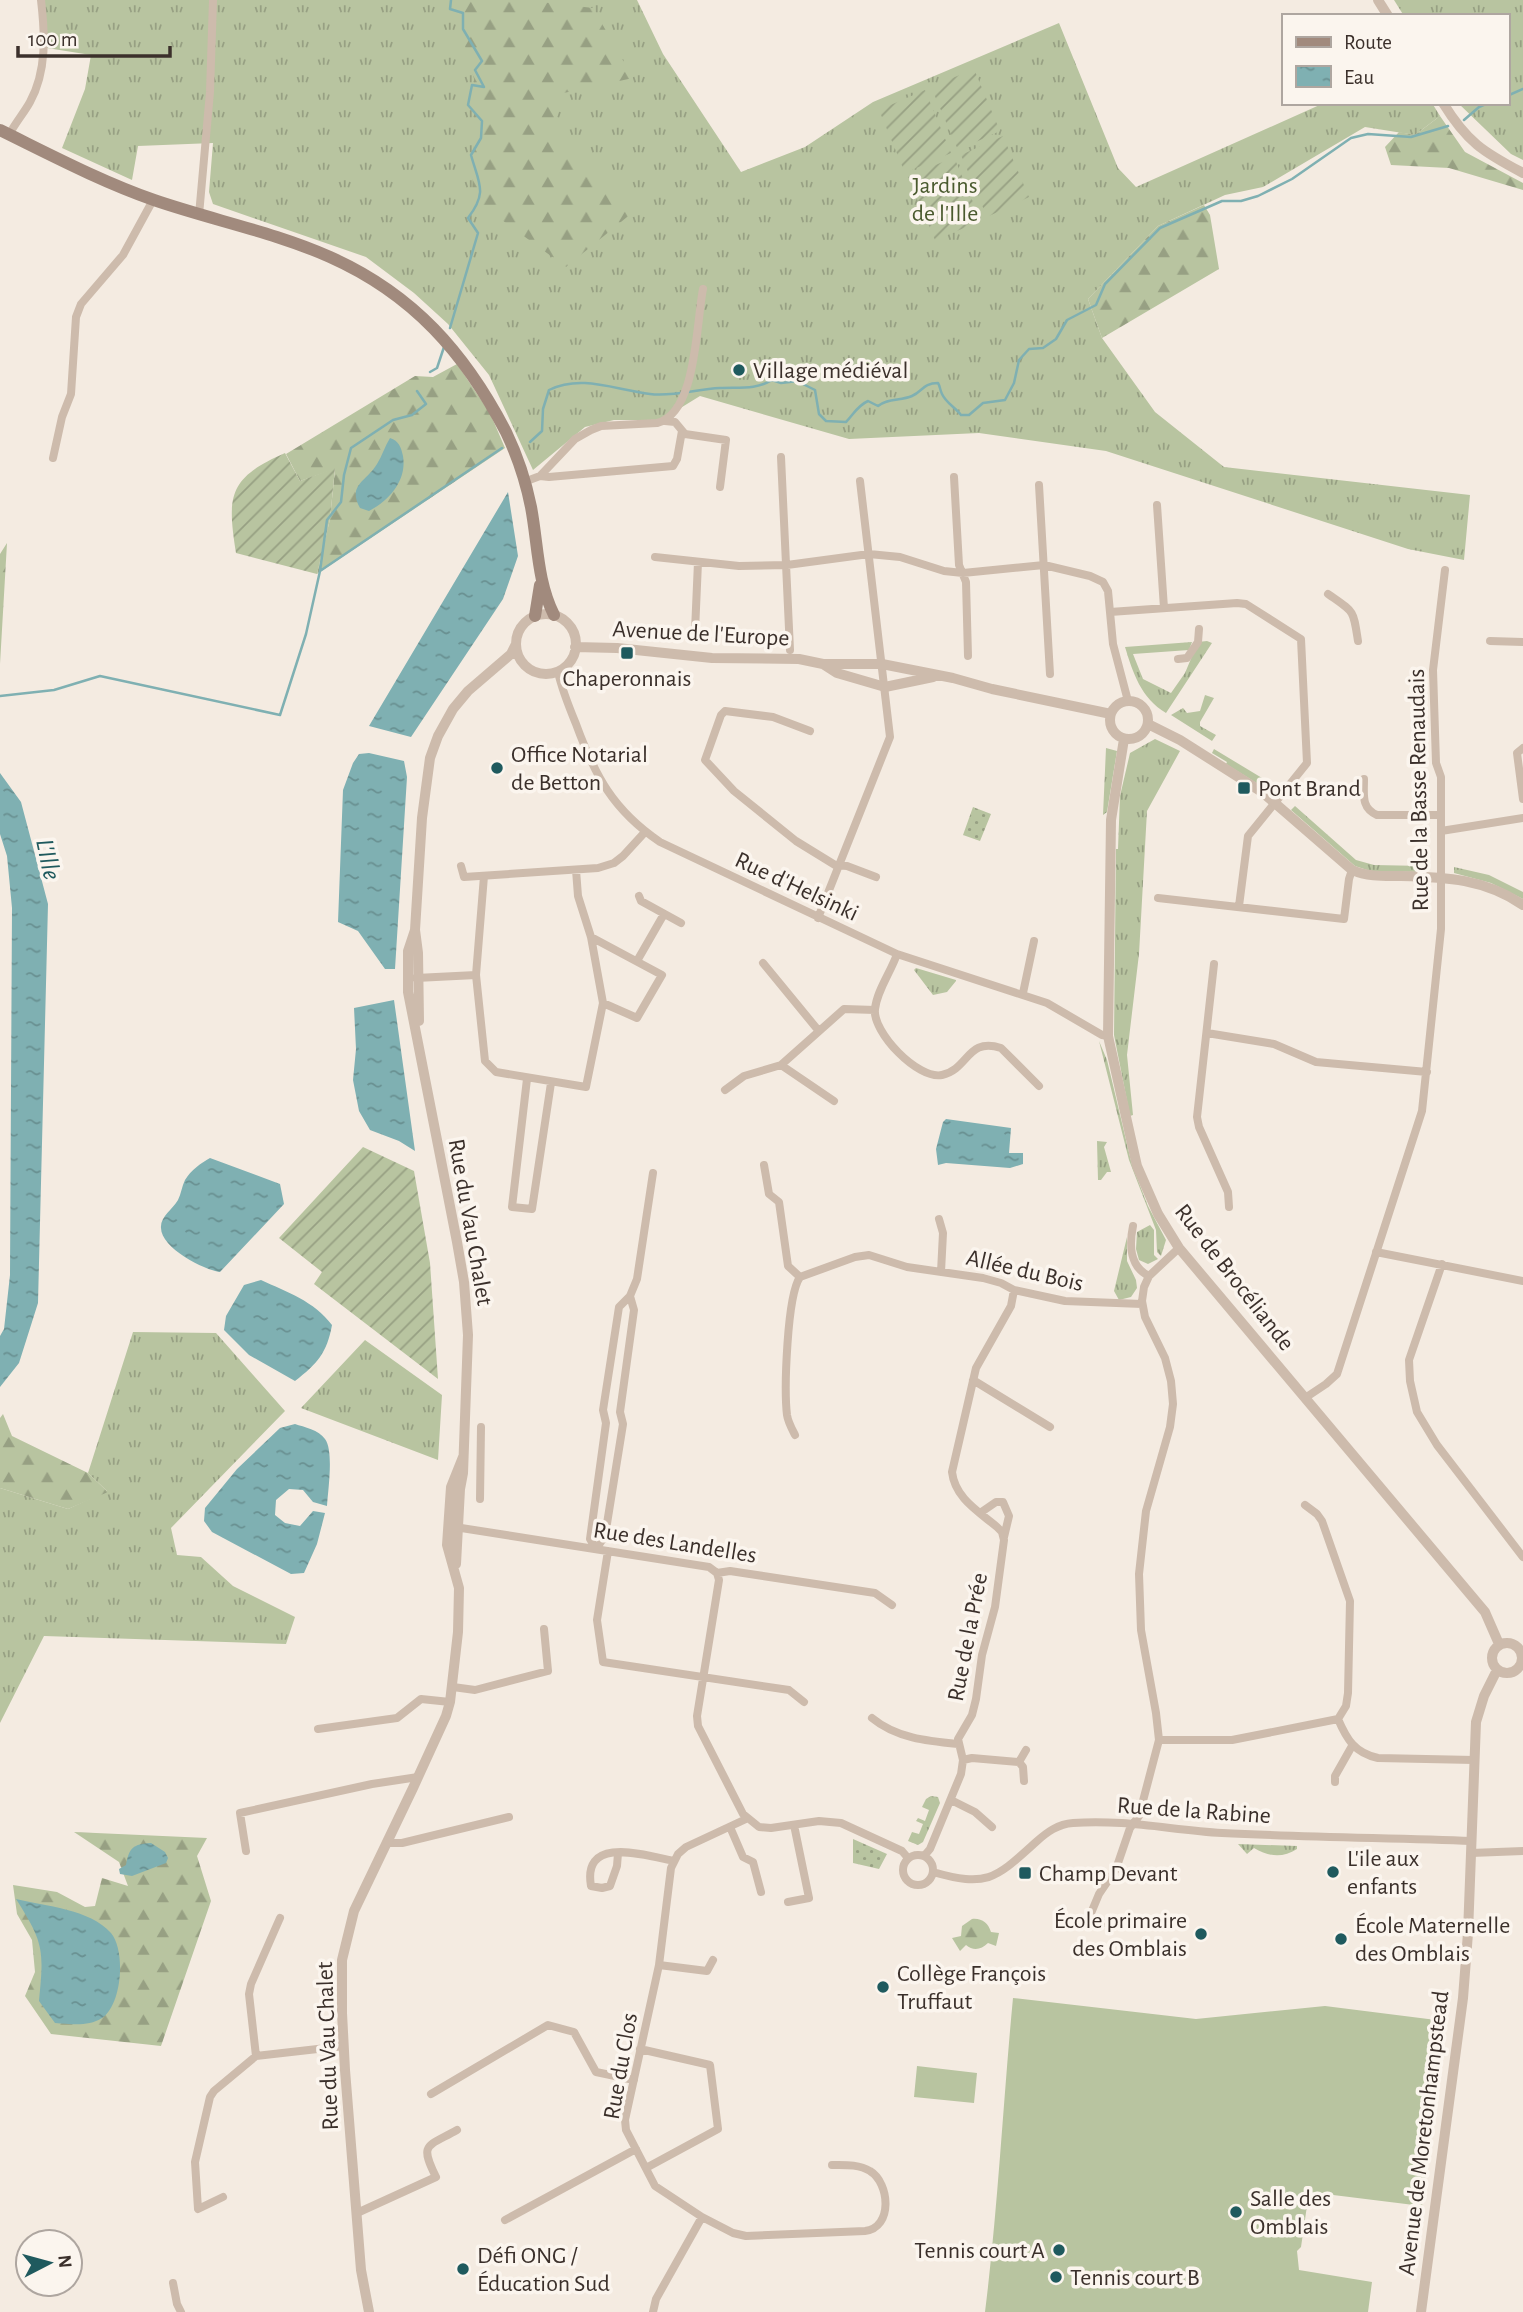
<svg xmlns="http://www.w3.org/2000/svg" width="1523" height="2312" font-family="'Alegreya Sans',sans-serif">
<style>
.grass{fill:url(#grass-tufts)}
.forest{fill:url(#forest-firs)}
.park{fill:url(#park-dots)}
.garden{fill:url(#garden-furrows)}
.pitch{fill:#b8c4a0}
.water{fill:url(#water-ripples)}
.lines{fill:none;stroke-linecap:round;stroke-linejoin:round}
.stream{stroke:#7fb0b2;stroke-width:2.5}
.minor{stroke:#cdbbac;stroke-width:8}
.tertiary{stroke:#cdbbac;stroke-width:10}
.secondary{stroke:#a18a7d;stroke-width:12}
.poi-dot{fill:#1f5a5e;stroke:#fbf5ee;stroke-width:2.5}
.labels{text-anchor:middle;stroke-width:7;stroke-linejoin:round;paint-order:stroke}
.park-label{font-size:24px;fill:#4a5a2e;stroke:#fbf5ee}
.poi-label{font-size:24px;fill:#3b302b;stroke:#fbf5ee;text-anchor:start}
.street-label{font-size:24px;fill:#3b302b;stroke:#fbf5ee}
.water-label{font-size:26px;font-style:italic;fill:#1f5a5e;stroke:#fbf5ee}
</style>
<defs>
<pattern id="grass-tufts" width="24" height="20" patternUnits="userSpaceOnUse" patternTransform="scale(1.75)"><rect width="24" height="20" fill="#b8c4a0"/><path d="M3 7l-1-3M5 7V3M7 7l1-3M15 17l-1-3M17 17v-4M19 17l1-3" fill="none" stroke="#97a083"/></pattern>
<pattern id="forest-firs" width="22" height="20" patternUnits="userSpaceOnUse" patternTransform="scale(1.75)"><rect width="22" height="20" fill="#b8c4a0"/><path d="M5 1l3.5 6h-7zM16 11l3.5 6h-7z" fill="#97a083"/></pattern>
<pattern id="park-dots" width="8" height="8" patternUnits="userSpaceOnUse" patternTransform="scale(1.75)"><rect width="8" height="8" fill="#b8c4a0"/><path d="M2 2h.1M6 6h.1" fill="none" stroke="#97a083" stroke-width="1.8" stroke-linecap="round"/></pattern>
<pattern id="garden-furrows" width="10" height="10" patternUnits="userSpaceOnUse" patternTransform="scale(1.75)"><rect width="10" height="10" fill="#b8c4a0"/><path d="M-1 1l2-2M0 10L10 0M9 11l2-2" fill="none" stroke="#97a083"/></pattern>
<pattern id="water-ripples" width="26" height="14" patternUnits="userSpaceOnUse" patternTransform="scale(1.75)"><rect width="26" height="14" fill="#7fb0b2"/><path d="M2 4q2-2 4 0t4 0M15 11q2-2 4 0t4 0" fill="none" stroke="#699091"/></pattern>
</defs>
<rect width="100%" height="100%" fill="#f4ebe1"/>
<!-- grass -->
<path class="grass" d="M43,0H637L663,54L741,172L805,147L873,102L1059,23L1118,168L1136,187L1324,103H1432L1440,116L1415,135L1365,127L1263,187L1225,195L1158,226L1088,299L1102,338L1155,412L1224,467L1470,495L1464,560L1408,549L1106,451L979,433L849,439L700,396L661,420H614L585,427L533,470L489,375L448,324L414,293L366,257L213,204L209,192L213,143L138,146L132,180L62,148L85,89L91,55L47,48Z
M1394,0H1523V160L1511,154L1458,103H1507V16H1404Z
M1207,641L1212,643L1166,713C1141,698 1133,673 1125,647L1192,642L1189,650L1133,654L1143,679L1171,693L1185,673L1198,642Z
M1205,695L1214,698L1200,722V726L1216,735L1212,741L1171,715L1183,708L1187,713L1200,711Z
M1155,739L1180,751L1147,811L1139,954L1127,1055L1133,1115L1130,1116L1114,1035L1116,849H1118L1120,796L1130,753Z
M1106,748L1117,751L1107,812L1103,815Z
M1214,749L1267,781L1263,787L1226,764L1227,762L1212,753Z
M1295,806L1356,860L1374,865L1424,866L1423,872L1370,871L1355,866L1291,810Z
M1454,867L1489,875L1523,892V899L1491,883L1454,873Z
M916,968L956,980V981L947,992L933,995L914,970Z
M1099,1041L1107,1060L1132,1165L1148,1206L1166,1240L1161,1256L1157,1252L1156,1230L1129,1160Z
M1097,1141L1107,1142L1104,1147L1111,1172H1107L1101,1180H1098Z
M1150,1225L1154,1230V1255L1158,1259L1148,1264L1139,1260L1136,1249L1137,1232Z
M1127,1237V1261L1136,1280L1137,1288L1131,1297L1119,1300L1114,1291Z
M133,1332L216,1333L285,1411L171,1528L177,1555L201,1557L233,1586L295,1617L286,1644L44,1636L0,1723V1488L68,1509L107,1491L88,1473Z
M365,1340L442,1395L438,1460L301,1408Z
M931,1796L938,1797L940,1803L923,1842L918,1845L908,1841L912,1832L919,1834L923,1824L916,1821L918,1818L925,1821L929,1810L922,1807L926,1799Z
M1238,1844L1297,1846V1849C1283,1858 1269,1857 1254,1848L1247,1854Z"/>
<!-- forest -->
<path class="forest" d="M465,0H524L593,8L633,78L559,94L554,140L638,208L566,267L472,198L476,86L453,3Z
M1440,116L1465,152L1523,183V190L1449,168L1391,165L1385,147L1399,132L1415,135Z
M1204,205L1210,215L1219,269L1102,338L1088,299L1158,226Z
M457,364L490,413L505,448L317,574L330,519L335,469L300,481L286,454L415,376L433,377Z
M7,543L0,664V554Z
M3,1414L12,1436L88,1473L108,1492L68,1509L0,1488V1418Z
M74,1832L207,1838L197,1856L211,1901L161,2046L51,2034L25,1996L35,1972L32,1940L17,1914L13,1885L57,1892L85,1907L95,1906L102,1878L128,1886L119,1862Z
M972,1919C982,1918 988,1923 991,1932L999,1933L996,1946L988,1943C981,1950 973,1951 966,1945L960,1951L952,1938L961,1936L962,1926Z"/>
<!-- park -->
<path class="park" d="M973,807L991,814L980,841L963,835Z
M853,1839L887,1854L879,1869L853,1863Z"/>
<!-- garden -->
<path class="garden" d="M974,69L1000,131L958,150L931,87Z
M925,90L951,153L905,173L879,110Z
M1003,136L1029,197L987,217L961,155Z
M954,157L981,221L935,240L908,177Z
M285,453L300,481L335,468L330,519L317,574L236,553C227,496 228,478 285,453Z
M363,1147L414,1171L430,1263L438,1379L314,1284L322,1272L279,1238Z"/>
<!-- pitch -->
<path class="pitch" d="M1013,1998L1196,2019L1325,2006L1444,2021L1422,2206L1309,2192L1301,2247L1297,2251L1299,2270L1372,2282L1368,2312H985C998,2208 1003,2102 1013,1998Z
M917,2066L977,2073L974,2103L914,2097Z"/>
<!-- water -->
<path class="water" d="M390,438C399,441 401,447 403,456C407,480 390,500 369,511L360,508C347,485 367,481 377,464C382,456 385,446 390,438Z
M508,492L518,556L503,599L411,737L369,726Z
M369,753L404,761L407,777L395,969H385L358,931L338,922L343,790L353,763L359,754Z
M0,773L21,802L48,904L38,1303L19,1363L0,1387V1336L4,1329L10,1275L12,908L7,856L0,834Z
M394,1000L415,1151L399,1141L370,1130L359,1111L353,1080L356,1049L354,1008Z
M946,1119L1011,1128L1009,1153H1023V1164L1010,1168L946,1163L938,1165L936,1149L943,1122Z
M210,1158L280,1184L284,1204L220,1272C204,1270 161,1248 161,1228C160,1217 172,1210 178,1200C181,1194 182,1186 185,1180C191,1170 201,1163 210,1158Z
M261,1280C287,1292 314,1301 332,1325C327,1353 317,1364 295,1381L249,1355L224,1330L226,1316L244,1285Z
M295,1424C304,1427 319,1430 325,1439C334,1451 328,1490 327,1506L313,1502L303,1490L289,1489L276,1500L275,1515L285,1523L300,1526L313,1511L325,1513L317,1544L304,1573L291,1574L212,1532L204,1521L205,1508L237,1469L280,1428Z
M151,1843L165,1852L168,1858L166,1863L132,1876L120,1874L119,1869L126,1865C129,1848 133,1844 151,1843Z
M16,1899C45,1906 90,1909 111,1933C126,1951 122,2005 102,2018C88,2027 71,2024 55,2023L39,2001C44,1950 44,1943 16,1899Z"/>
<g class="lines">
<!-- stream -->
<path class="stream" d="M1507,96L1523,89
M1464,120L1479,107L1488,103
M450,328L478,233L468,218C488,192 479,184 471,155L481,138L482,121L468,105L472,85L484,87L475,70L482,61L463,29V13L450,9L451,0
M430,372L437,368L444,347
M801,383L815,390L819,414L826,421L846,422C854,414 857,406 868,401L878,406C887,398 901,401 912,396C923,391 923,383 938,383C940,386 940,390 942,394C946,403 955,407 961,415H969L983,403L1005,400L1014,383L1019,360L1029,349L1043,348L1056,339L1067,320L1096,305L1105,284L1160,228L1222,201H1241L1258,196L1292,179L1351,138L1368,134L1411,137L1448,126
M530,442L542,431L543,409L549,390C582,374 615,390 650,394C673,397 697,389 720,388C739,387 756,390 772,380L781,383L798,381
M320,571L327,520L341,502L344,475L351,448L393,420L412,415L426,404L417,391
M0,696L54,690L100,676L280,715L306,634L320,571L502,448"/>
<!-- minor -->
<path class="minor" d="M9,135C15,123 24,113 30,102C47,71 45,34 41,0
M199,215L210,92L213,0
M665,421L675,422L685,434L726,440L720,487
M781,457L790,650
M53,458L62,417L71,394L76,317L81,304L123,255L153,200
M540,476L549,477L673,466L677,459L682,431
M954,477L959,565L966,582L968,656
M524,482L540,476L575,439L591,430L601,426L657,423C697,413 696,323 703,289
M1039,485L1050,674
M1157,505L1164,608
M655,557L739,566L787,565L869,554L900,557L944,571L963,573L1044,565L1090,576L1103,582L1108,591L1113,644L1128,701
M1328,594C1355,613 1353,609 1358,641
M1110,612L1237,603L1246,604L1301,639L1307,763L1248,836L1239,906
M695,631L698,562
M1490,641L1523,642
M1178,659L1187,658L1198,642L1199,629
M558,672C562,690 569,707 576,724C595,776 613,810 660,842L897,954L1047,1003L1102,1035L1108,1036
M810,731L773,717L725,711L721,715L705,760L734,791L796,841L835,865L847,866L876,877
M1523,748L1517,753L1523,799
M1364,779C1364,795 1361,808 1377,815H1441
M1441,831L1523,818
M461,866L464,877L598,868L614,863L623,856L645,832
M484,876L476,975L485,1061L496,1072L586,1087L603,1003L591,937L578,896L576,870
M639,896L641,901L681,923
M1158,898L1344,919L1349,879L1352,870
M818,918L890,737L860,481
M591,937L662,975L637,1018L603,1003
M897,954C891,972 877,990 875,1009C872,1032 918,1080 942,1075C969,1069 967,1037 1001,1048L1039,1086
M637,961L664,914
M763,963L818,1030
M1214,964L1197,1117L1199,1127L1228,1192L1229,1207
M416,978L476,975
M1023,993L1034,941
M1207,1033L1274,1044L1316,1062L1427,1072
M527,1079L512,1207L532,1209L551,1083
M725,1090L744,1076L781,1065
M834,1101L781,1065L844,1009L875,1010
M764,1165L769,1194L779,1202L788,1266L800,1277
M939,1219L943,1233L941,1272
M1133,1226C1129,1245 1130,1267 1149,1276
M1376,1252L1523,1281
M1442,1264L1409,1360L1410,1381L1417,1412L1437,1445L1523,1557
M630,1296L634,1310L620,1412L623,1424L605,1536L596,1549L590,1539L606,1423L603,1410L619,1307L630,1296L637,1279L653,1173
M973,1380L1050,1427
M1305,1398L1326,1384L1337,1374L1422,1111L1441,929V777L1436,763L1433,670L1445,570
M795,1435C792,1429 788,1422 787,1415C784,1389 787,1296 800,1277L855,1257L869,1255L907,1267L983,1278L1001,1283L1014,1290L1065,1301L1142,1304
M480,1499L481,1427
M1305,1505L1317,1514L1322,1521L1350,1601L1348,1693L1346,1706L1338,1719
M980,1513L996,1502H1003L1009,1516L1004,1537
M455,1527L709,1567L717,1573L730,1571L875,1593L892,1605
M608,1551L597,1620L603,1662L789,1690L804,1702
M717,1573L719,1580L697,1716L698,1726L743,1814L759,1827L771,1828L819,1821L841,1823L902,1851L908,1858
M453,1687L475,1690L548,1671L544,1629
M872,1718C896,1738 927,1741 958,1744
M1338,1719C1347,1740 1355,1753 1378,1758L1474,1760
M318,1729L397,1718L421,1699L450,1702
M1159,1740H1232L1338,1719
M963,1760L972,1758L1019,1762
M1024,1781L1023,1767L1019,1762L1026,1750
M1335,1782V1776L1352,1746
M951,1800L975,1812L992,1827
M746,1819L686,1847L678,1854L671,1868L659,1965L625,2120L626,2130L655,2186L702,2217L733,2233L746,2236L865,2231C893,2228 890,2183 870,2171C859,2164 844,2165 832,2165
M730,1827L743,1857L753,1862L761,1892
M387,1843H402L509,1817
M246,1851L240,1813L372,1784L418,1777
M618,1853L617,1866L610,1886L602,1888L591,1886C582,1835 645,1855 674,1861
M1471,1853L1523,1851
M903 1870a15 15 0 1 1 30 0a15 15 0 1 1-30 0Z
M924,1856L930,1849L961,1774L963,1760L958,1739L972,1715L976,1699L982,1655L995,1607L1004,1540L1002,1532L997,1527C978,1511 955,1498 952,1472L976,1368L1011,1306L1014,1290
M933,1872C988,1888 996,1878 1036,1842C1047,1832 1058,1824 1073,1823C1123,1819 1172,1830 1222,1833C1305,1837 1388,1838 1472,1841
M788,1902L809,1898L794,1825
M1104,1923L1089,1918L1099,1894L1116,1869L1130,1828L1139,1816L1159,1740L1156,1713L1141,1630L1139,1574L1146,1511L1170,1427L1173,1404L1171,1381L1165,1358L1145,1317L1142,1301L1144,1287L1149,1276L1179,1248
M659,1965L707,1971L713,1960
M640,2049L710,2065L718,2129L646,2168
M256,2056L249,1994L251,1984L280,1918
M431,2094L548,2025L574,2032L596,2072L634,2080
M223,2197L198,2209L195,2162L210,2097L214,2091L256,2056L344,2046
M357,2213L436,2177C419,2143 427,2147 457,2130
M505,2220L636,2149
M173,2283L177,2304L181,2312
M653,2312L656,2299L702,2217"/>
<!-- tertiary -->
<path class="tertiary" d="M1378,0L1388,16
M1443,103C1467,142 1483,152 1523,173
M516 644a30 30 0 1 1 60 0a30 30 0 1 1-60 0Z
M575,647L617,648L712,658L799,659L823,664H882L953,678L992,689L1111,714
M823,664L837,673L885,687L933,677
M1110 720a19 19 0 1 1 38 0a19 19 0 1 1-38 0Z
M1148,724L1180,740L1262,792L1352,870C1368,877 1384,876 1401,876C1446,877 1485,879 1523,905
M1124,739L1111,820L1108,1036L1137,1166L1158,1214L1179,1248L1485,1612L1499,1644
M415,930L408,951V992L457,1242L464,1282L468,1335L463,1473L460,1489L456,1564
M419,1021L418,953L415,930L422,818L430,758L438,736L453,709L468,691L511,654L516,644
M1492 1658a15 15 0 1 1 30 0a15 15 0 1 1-30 0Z
M369,2312L361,2270L345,2070L342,2013V1960L354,1911L413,1788L446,1716L450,1702L458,1632L459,1588L447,1545L451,1487L463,1457
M1421,2312L1463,1998L1468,1933L1476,1722L1484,1696L1497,1670"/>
<!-- secondary -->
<path class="secondary" d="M0,130C51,155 100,181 154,200C212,220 274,232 330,257C413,294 465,353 506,432C517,455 526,482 531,507C538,544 537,581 554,615
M535,616L540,585"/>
</g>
<!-- markers -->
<g class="poi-dot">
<circle cx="739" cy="370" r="7"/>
<rect x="620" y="646" width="14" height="14" rx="3.5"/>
<circle cx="497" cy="768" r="7"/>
<rect x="1237" y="781" width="14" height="14" rx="3.5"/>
<circle cx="1333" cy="1872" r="7"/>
<rect x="1018" y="1866" width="14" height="14" rx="3.5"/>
<circle cx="1201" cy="1934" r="7"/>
<circle cx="1341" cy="1939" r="7"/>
<circle cx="883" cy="1987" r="7"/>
<circle cx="1236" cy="2212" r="7"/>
<circle cx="1059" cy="2250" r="7"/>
<circle cx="463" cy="2269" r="7"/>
<circle cx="1056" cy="2277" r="7"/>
</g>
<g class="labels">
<!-- park labels -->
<g class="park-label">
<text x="945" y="193">Jardins<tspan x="945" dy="28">de l'Ille</tspan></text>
</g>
<!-- poi labels -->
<g class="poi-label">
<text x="753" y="378">Village médiéval</text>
<text x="627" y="686" text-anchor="middle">Chaperonnais</text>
<text x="511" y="762">Office Notarial<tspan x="511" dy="28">de Betton</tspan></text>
<text x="1258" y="796">Pont Brand</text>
<text x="1347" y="1866">L'ile aux<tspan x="1347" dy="28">enfants</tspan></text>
<text x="1039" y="1881">Champ Devant</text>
<text x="1187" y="1928" text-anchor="end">École primaire<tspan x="1187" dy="28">des Omblais</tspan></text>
<text x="1355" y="1933">École Maternelle<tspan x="1355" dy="28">des Omblais</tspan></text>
<text x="897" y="1981">Collège François<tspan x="897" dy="28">Truffaut</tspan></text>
<text x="1250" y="2206">Salle des<tspan x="1250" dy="28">Omblais</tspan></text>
<text x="1045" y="2258" text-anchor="end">Tennis court A</text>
<text x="477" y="2263">Défi ONG /<tspan x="477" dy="28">Éducation Sud</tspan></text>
<text x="1070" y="2285">Tennis court B</text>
</g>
<!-- street labels -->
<g class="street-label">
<text transform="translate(701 633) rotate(3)" y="8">Avenue de l'Europe</text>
<text transform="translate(1418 790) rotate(-91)" y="8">Rue de la Basse Renaudais</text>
<text transform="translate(797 886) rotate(25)" y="8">Rue d'Helsinki</text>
<text transform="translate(471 1222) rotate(80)" y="8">Rue du Vau Chalet</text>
<text transform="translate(1025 1270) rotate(13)" y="8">Allée du Bois</text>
<text transform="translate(1235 1277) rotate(52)" y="8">Rue de Brocéliande</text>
<text transform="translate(675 1542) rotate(9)" y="8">Rue des Landelles</text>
<text transform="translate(967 1637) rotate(-79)" y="8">Rue de la Prée</text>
<text transform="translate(1194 1810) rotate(4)" y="8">Rue de la Rabine</text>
<text transform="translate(327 2046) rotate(-92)" y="8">Rue du Vau Chalet</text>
<text transform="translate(620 2066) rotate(-80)" y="8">Rue du Clos</text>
<text transform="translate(1423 2133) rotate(-83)" y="8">Avenue de Moretonhampstead</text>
</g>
<!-- water labels -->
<g class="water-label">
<text transform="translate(49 859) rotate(78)" y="9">L'Ille</text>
</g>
</g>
<!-- legend -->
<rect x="1282" y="14" width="228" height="91" fill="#fbf5ee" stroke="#aea6a0" stroke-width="2"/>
<rect x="1296" y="37" width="35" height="10" fill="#a18a7d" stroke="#aea6a0" stroke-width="2"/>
<text x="1344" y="49" font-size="21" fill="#3b302b">Route</text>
<rect x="1296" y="66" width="35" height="21" fill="url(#water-ripples)" stroke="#aea6a0" stroke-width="2"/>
<text x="1344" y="84" font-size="21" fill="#3b302b">Eau</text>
<!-- north arrow -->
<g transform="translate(49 2263) rotate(84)"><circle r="33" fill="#fbf5ee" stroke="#aea6a0" stroke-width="2"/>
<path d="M0-5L12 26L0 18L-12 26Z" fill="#1f5a5e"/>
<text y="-10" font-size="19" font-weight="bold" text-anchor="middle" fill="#3b302b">N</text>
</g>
<!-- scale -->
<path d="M18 46v10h152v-10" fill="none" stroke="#3b302b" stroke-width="3.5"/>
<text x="28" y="46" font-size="21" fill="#3b302b" stroke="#fbf5ee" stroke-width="5" paint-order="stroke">100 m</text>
</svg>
